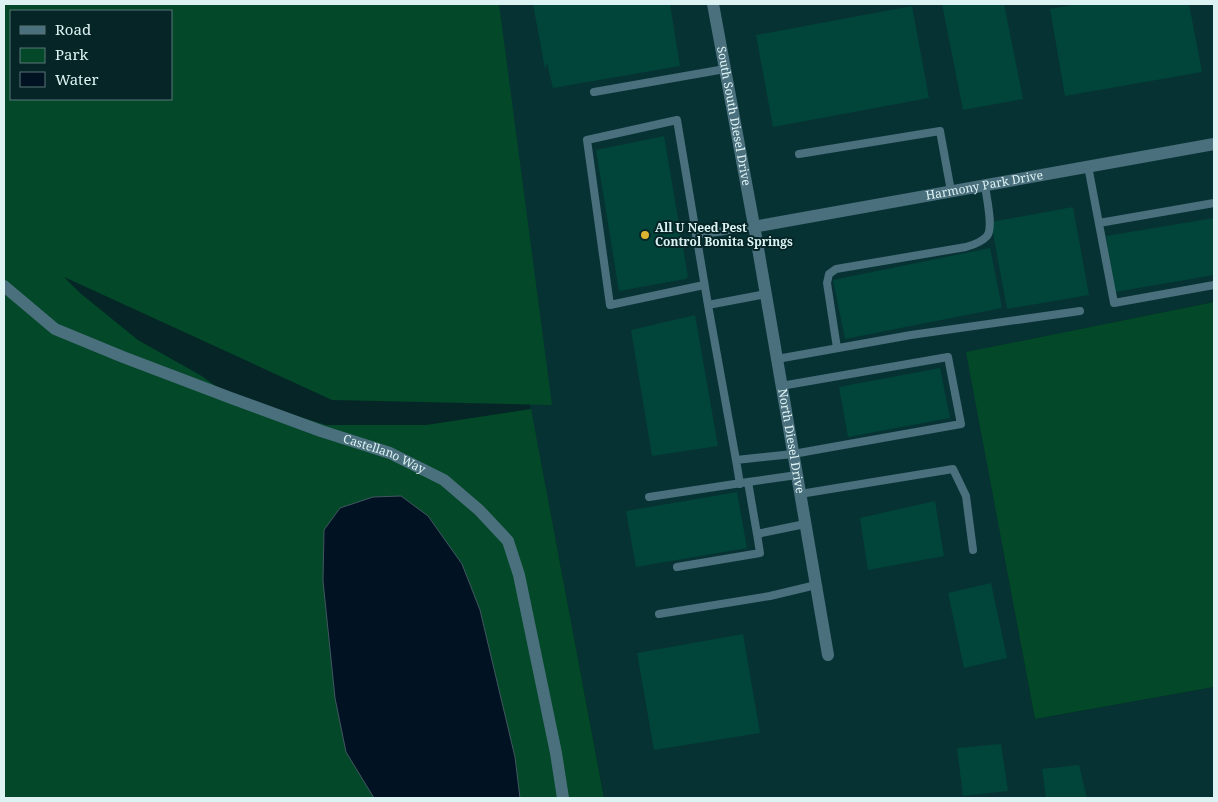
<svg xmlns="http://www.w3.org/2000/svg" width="1218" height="802" font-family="'Noto Serif',serif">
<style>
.built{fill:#073234}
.green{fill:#034828;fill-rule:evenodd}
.water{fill:#011322;stroke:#435661}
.building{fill:#014439}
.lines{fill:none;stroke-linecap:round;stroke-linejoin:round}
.service{stroke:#4a6f7d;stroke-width:8}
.minor{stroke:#4a6f7d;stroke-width:12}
.poi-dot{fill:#dcb233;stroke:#052526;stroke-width:2}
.labels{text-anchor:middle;stroke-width:4;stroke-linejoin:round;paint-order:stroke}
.street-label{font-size:12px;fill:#ddf3f3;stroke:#052526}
.poi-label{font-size:12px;font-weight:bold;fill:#ddf3f3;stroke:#052526;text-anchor:start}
</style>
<rect width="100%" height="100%" fill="#052526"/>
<!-- built -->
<path class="built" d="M454,4H1214V302L967,352L1035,719L1214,687V798H604Z"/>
<!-- green -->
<path class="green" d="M4,4H499L552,405L332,400L64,277L80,293L138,340L200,375L229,395L326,425H426L531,409L604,798H4ZM11,11H171V99H11Z
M1214,302V687L1035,719L966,352Z"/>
<!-- water -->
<path class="water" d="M401,496L428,516L462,564L480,610L515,757L520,798H374L346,752L335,698L323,581L324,530L340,508L373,497Z"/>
<!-- building -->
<path class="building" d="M533,4H670L680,66L553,88L547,63L545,69Z
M942,4H1004L1023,99L963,110Z
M1077,4H1189L1202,72L1065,96L1050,9Z
M912,6L929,98L773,127L756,35Z
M664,136L688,277L685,279L619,291L596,150Z
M1073,207L1089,295L1007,309L991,222Z
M1214,218V275L1115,292L1106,236Z
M990,248L1002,308L845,339L833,280Z
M695,315L718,446L652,456L631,330Z
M940,368L950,418L848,437L839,387Z
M737,492L747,548L636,567L626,511Z
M935,501L944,556L868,570L860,518Z
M991,583L1007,658L964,668L948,593Z
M743,634L760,733L654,750L637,653Z
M1001,744L1008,791L963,796L957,748Z
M1079,765L1087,798H1046L1042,769Z"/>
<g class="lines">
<!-- service -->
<path class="service" d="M594,92L725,69
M799,154L940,131L951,191
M1088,166L1114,303L1214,285
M1099,223L1214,203
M696,235L753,227
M704,285L610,305L587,140L677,120L708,305L766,294
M708,305L736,460L793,454L961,424L948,357L781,386
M837,348L827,283L829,274L836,269L966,247C973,245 982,242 987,236C994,228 986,196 985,185
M777,359L911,335L1080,311
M736,460L740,484
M748,482L797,475
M800,494L953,469L966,496L973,550
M649,497L748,482L757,534
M677,567L760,553L757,534L805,524
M659,614L770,596L816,585"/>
<!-- minor -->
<g class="minor">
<path id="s1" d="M713,4L755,231L828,655"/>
<path id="s2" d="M753,227L1214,144"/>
<path id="s3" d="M4,286L55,329L123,357L231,398L321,431L390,453L444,480L479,510L508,541L519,575L556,753L563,798"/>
</g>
</g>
<!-- markers -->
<circle class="poi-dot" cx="645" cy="235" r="5"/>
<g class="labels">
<!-- street labels -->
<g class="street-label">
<text dy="4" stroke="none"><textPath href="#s1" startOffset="114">South South Diesel Drive</textPath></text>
<text dy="4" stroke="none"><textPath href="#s2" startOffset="235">Harmony Park Drive</textPath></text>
<text dy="4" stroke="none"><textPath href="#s1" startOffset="444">North Diesel Drive</textPath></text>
<text dy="4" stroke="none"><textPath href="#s3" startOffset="419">Castellano Way</textPath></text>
</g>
<!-- poi labels -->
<g class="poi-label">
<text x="655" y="232">All U Need Pest<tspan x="655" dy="14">Control Bonita Springs</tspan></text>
</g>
</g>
<!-- border -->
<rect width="1218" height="802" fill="none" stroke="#ddf3f3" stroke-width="10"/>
<!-- legend -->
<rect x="10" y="10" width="162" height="90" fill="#052526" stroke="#5b7778"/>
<rect x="20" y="26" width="25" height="8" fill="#4a6f7d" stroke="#5b7778"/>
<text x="55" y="35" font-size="15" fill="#ddf3f3">Road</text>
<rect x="20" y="48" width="25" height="15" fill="#034828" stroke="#5b7778"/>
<text x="55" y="60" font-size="15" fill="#ddf3f3">Park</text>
<rect x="20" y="72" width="25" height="15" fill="#011322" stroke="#5b7778"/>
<text x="55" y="85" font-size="15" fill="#ddf3f3">Water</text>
</svg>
